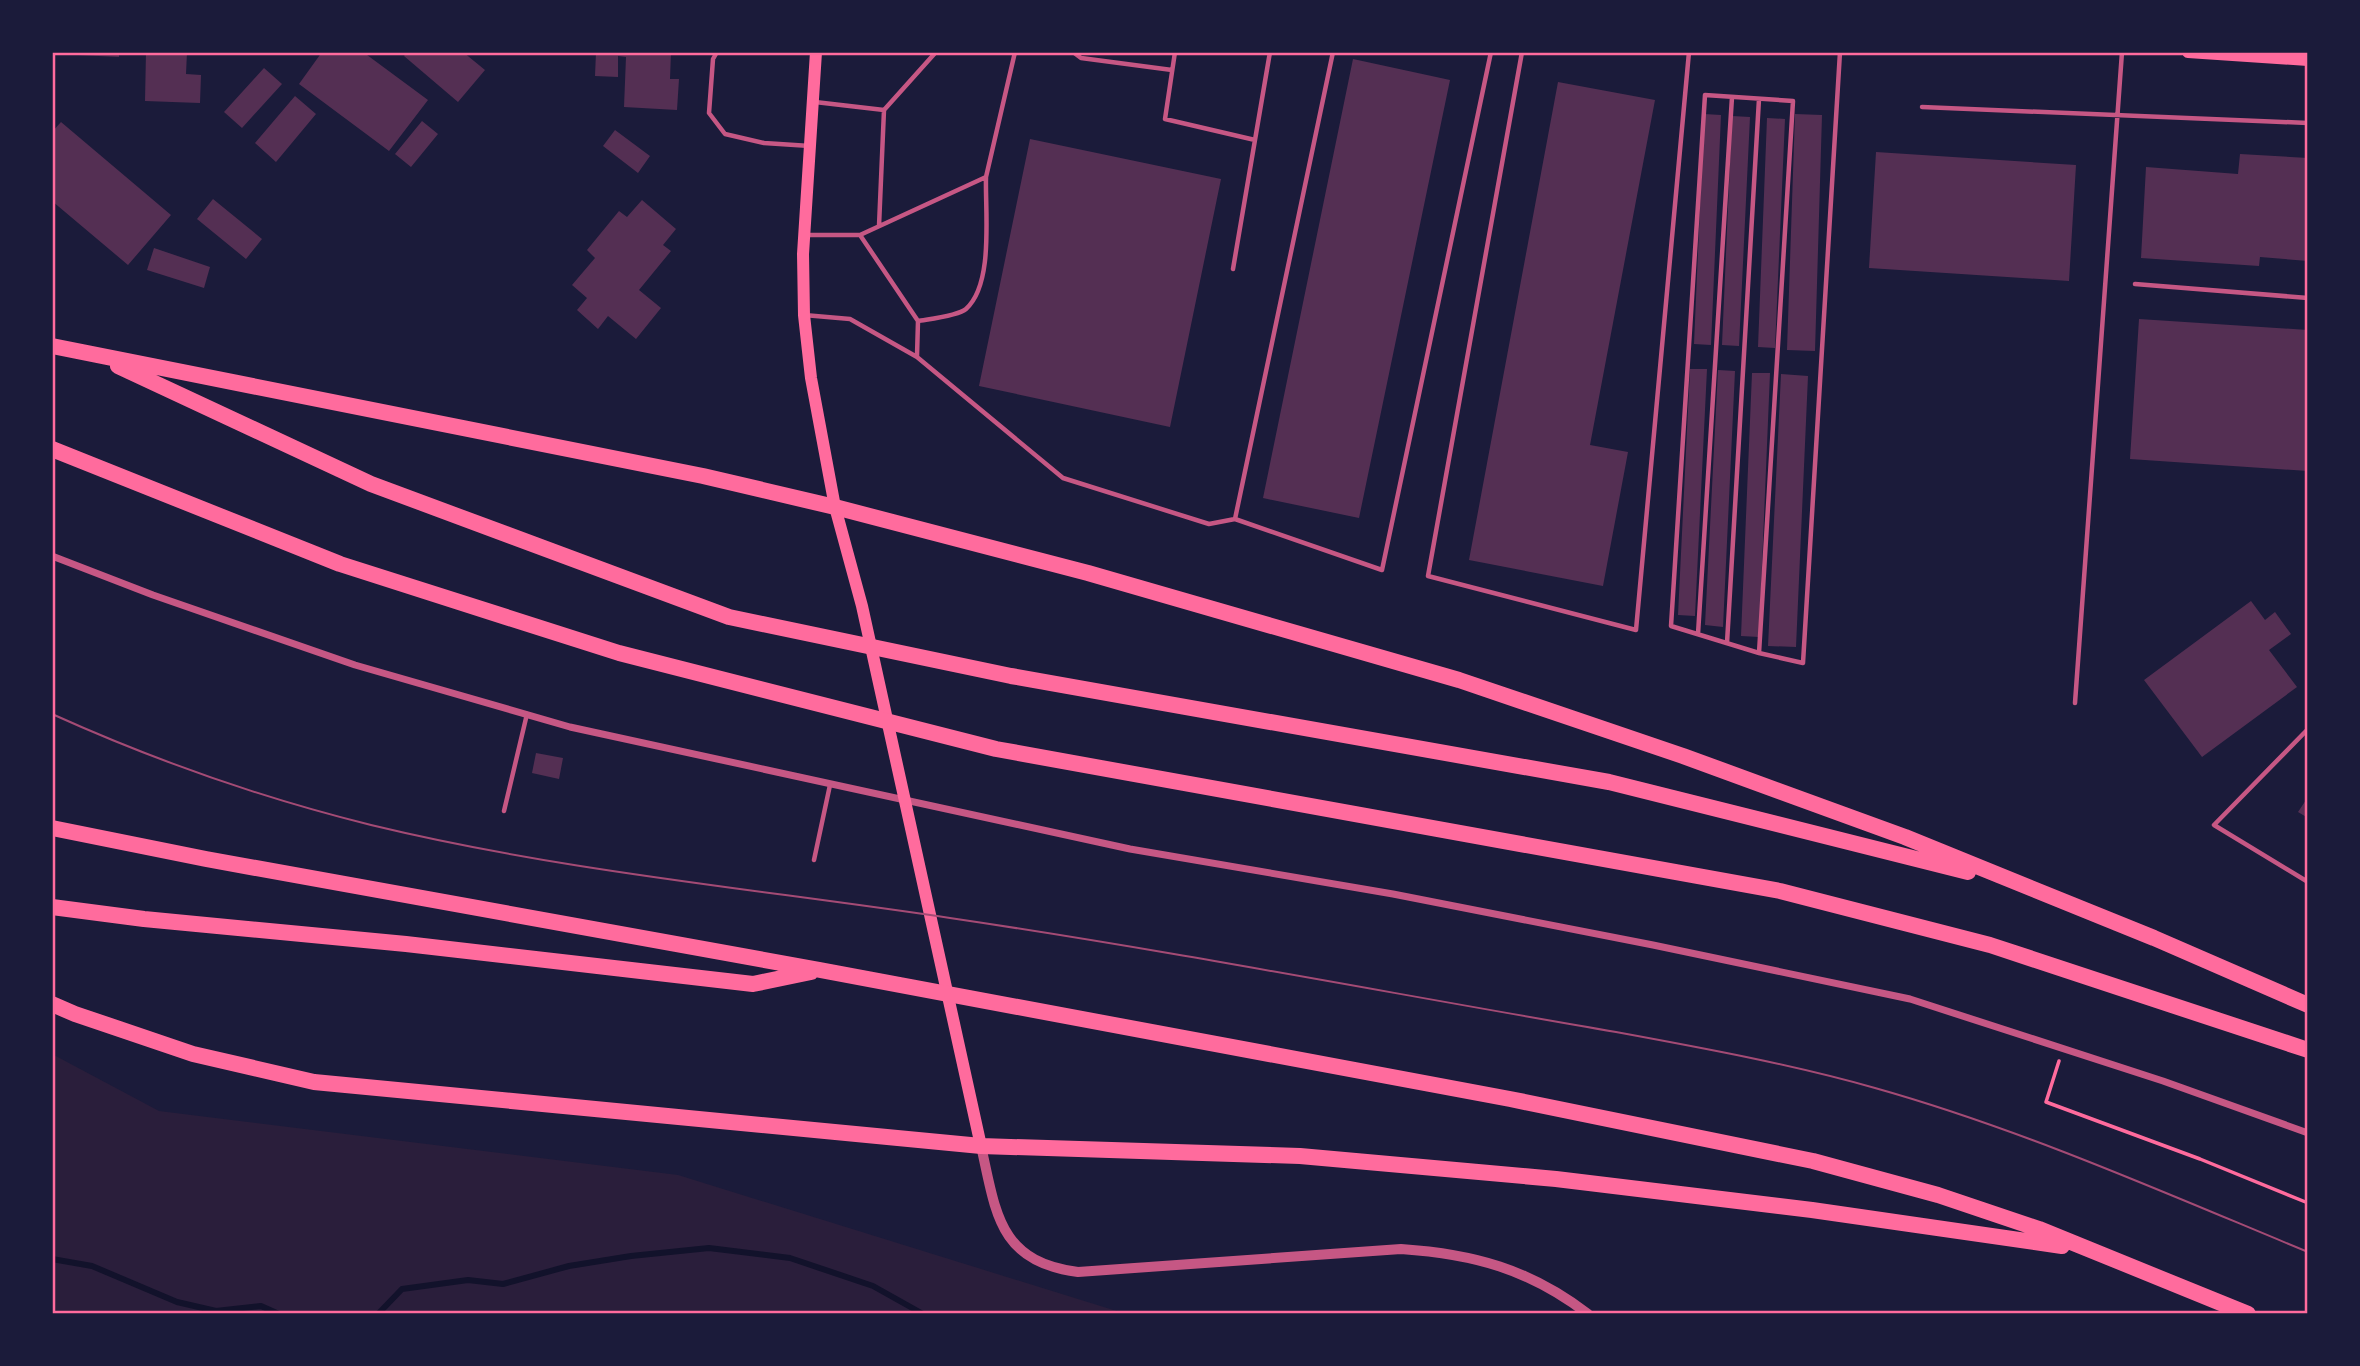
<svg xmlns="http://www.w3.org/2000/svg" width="2360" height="1366" font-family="'Playfair Display',serif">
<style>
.green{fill:#2a1e3b}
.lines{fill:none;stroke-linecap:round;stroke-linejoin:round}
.stream{stroke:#12122b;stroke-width:6}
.building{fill:#542f53}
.path{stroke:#ff6b9d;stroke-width:3.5}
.service{stroke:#c65784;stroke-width:4.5}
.minor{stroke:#c65784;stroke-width:7}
.tertiary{stroke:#c65784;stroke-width:10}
.secondary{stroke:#ff6b9d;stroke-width:12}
.motorway{stroke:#ff6b9d;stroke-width:16}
.tram{stroke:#a44b75;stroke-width:2}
.neatline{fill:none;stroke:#ff6b9d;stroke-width:2.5}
</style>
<rect width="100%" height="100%" fill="#1b1b3a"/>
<!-- green -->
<path class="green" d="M52,1054L159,1111L678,1175L1123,1313H53Z"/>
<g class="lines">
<!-- stream -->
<path class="stream" d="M52,1259L92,1266L177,1302L216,1311L261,1306L279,1314
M378,1314L402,1289L468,1280L503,1284L569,1266L631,1256L709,1248L790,1258L873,1286L923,1314"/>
</g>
<!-- building -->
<path class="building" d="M79,52H119V57L78,55Z
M146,52H187L186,74L201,75L200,103L145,101Z
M322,52H363L428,100L389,151L299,84Z
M407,52H463L485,70L458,102L404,56Z
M596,52H671L670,79H679L677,110L624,107L626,57L618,56V77L595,76Z
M1353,59L1450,80L1359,518L1263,498Z
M264,68L282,84L242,128L224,112Z
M1558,82L1655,100L1590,445L1628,452L1603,586L1469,560Z
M295,96L316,114L276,162L255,143Z
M1704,114L1721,115L1711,345L1694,344Z
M1795,114L1822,115L1815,351L1787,350Z
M1732,116L1750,117L1739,346L1722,345Z
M1767,118L1785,119L1775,348L1758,347Z
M422,121L438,134L411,167L395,154Z
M61,122L171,215L128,265L52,201V132Z
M615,130L650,156L638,173L603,146Z
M1030,139L1221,179L1170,427L979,386Z
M1876,152L2076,165L2069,281L1869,268Z
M2240,154L2308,158V261L2260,257L2259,266L2141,258L2146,167L2238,174Z
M213,199L262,239L246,259L197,219Z
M642,200L676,229L663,245L671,251L639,290L661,308L636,339L608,316L598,329L577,310L587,298L572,285L595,258L587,250L619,211L627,217Z
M154,248L210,267L204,288L147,270Z
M2139,319L2308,330V471L2130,459Z
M1690,369H1707L1695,616L1678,615Z
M1718,370L1735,371L1723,627L1705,625Z
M1752,373H1770L1759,637L1741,636Z
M1781,374L1808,376L1796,647L1768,646Z
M2251,601L2265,620L2275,612L2291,634L2269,650L2297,687L2202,757L2144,680Z
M536,753L563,758L559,779L532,773Z
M2308,797V818L2298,812Z"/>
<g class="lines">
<!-- path -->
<path class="path" d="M2059,1061L2046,1102L2200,1159L2308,1203"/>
<!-- service -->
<path class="service" d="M717,52L713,59L709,113L725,134L764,143L810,146
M1073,52L1081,58L1172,70
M1175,52L1165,119L1255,140
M1252,52L1270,53
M1333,52L1235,519L1382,570L1491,52
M1522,52L1428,576L1636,630L1689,52
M52,59L53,52
M815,102L884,110
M1922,107L2308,123
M879,226L884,110L936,52
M806,235H860L986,177L1015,52
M860,235L918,321L917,356
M1233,269L1270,52
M2135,284L2308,298
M804,315L850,319L917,357L1063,478L1209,524L1235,519
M918,321C929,319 958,316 966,309C994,284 985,213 986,177
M1698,634L1732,97
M1727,643L1759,99
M1759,653L1793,101L1705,95L1671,626L1759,653L1803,663L1840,52
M2075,703L2122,52
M2308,729L2214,825L2308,882
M504,811L527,714
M814,860L830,785"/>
<!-- minor -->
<path class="minor" d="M52,556L153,595L355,665L570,727L1130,849L1393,894L1653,945L1910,999L2163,1081L2308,1133"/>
<!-- tertiary -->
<path class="tertiary" d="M981,1146C996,1212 998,1262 1078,1272L1401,1249C1474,1254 1529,1269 1588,1314"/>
<!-- secondary -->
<path class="secondary" d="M816,52L803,254L804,315L811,378L835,507L862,606L981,1146
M2188,52L2308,60"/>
<!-- motorway -->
<path class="motorway" d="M52,346L703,476L835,507L1088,573L1459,680L1683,756L1905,837L2154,938L2308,1005
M118,366L371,484L729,617L1011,676L1609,782L1968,872
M52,449L340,564L619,653L996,749L1780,891L1990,945L2308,1050
M52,828L206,859L820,970L1510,1099L1813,1161L1938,1195L2039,1229L2248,1314
M52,907L144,919L406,944L753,984L811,972
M52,1004L75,1014L193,1054L314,1082L981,1146L1300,1156L1556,1179L1812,1210L2062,1246"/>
<!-- tram -->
<path class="tram" d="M52,714C154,760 262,798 371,825C561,871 757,889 950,918C1173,951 1394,994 1616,1032C1703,1048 1790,1064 1875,1088C2024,1130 2165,1193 2308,1252"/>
</g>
<!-- border -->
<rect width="2360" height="1366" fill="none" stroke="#1b1b3a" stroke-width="108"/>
<rect x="54" y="54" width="2252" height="1258" class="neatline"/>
</svg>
